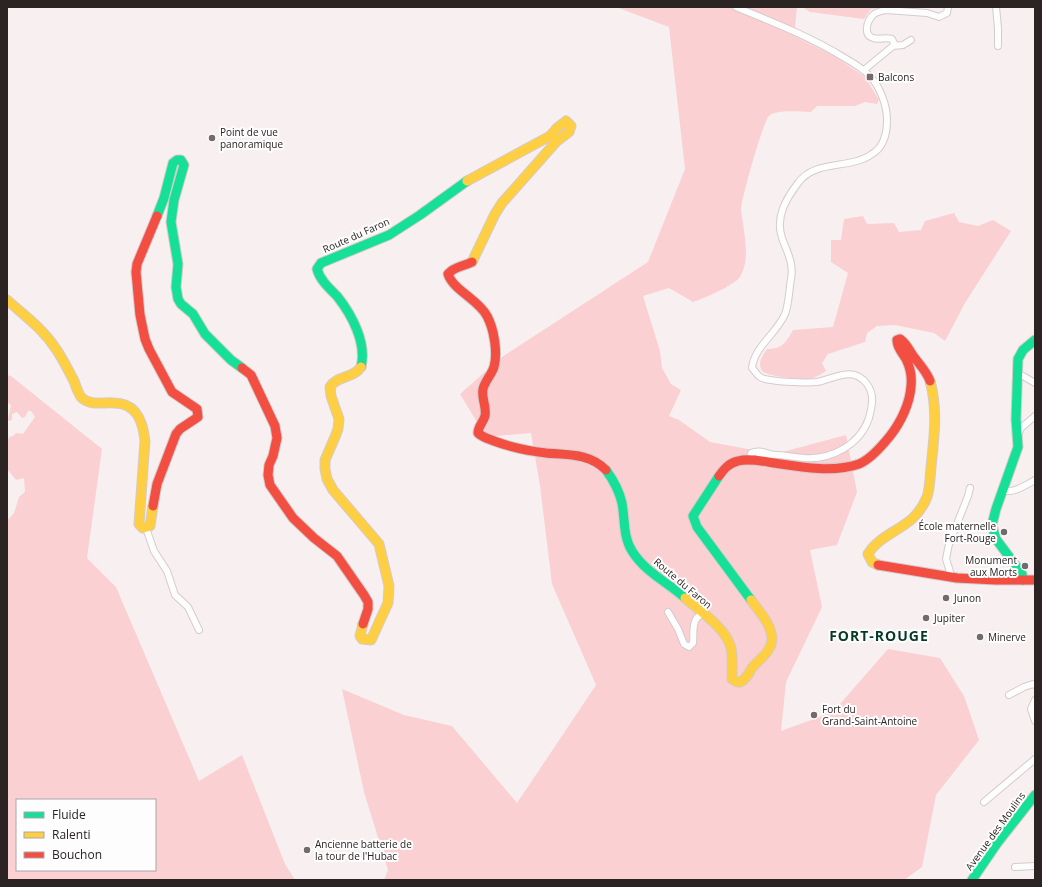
<svg xmlns="http://www.w3.org/2000/svg" width="1042" height="887" font-family="'Open Sans',sans-serif">
<style>
.green{fill:#fad0d2;fill-rule:evenodd}
.lines{fill:none;stroke-linecap:round;stroke-linejoin:round}
.street-casing{stroke:#d4cbcc;stroke-width:8}
.fast-casing{stroke:#d4cbcc;stroke-width:11}
.slow-casing{stroke:#d4cbcc;stroke-width:11}
.jam-casing{stroke:#d4cbcc;stroke-width:11}
.street{stroke:#fefdfd;stroke-width:6}
.fast{stroke:#16e098;stroke-width:9}
.slow{stroke:#ffcf43;stroke-width:9}
.jam{stroke:#f24e42;stroke-width:9}
.poi-dot{fill:#736b6b;stroke:#fdfdfd;stroke-width:1.5}
.labels{text-anchor:middle;stroke-width:4;stroke-linejoin:round;paint-order:stroke}
.poi-label{font-size:10px;fill:#2c2323;stroke:#fdfdfd;text-anchor:start}
.street-label{font-size:10px;fill:#2c2323;stroke:#fdfdfd}
.district-label{font-size:14px;font-weight:bold;letter-spacing:1px;fill:#073927;stroke:#fdfdfd}
</style>
<rect width="100%" height="100%" fill="#f8f0f0"/>
<!-- green -->
<path class="green" d="M616,7H797L794,36L836,57L865,77L879,100L877,104L865,102L855,106H817L811,112C800,112 777,109 769,116C763,121 741,201 741,209C743,229 752,261 739,278C734,285 703,299 693,302L669,288L643,296L660,351L662,368L671,384L681,390L669,416L679,420L710,442L775,454L846,435L857,492L837,545L810,550L822,607L786,682L781,731L833,712L888,649L940,658L964,696L979,740L936,795L922,867L904,880H384L388,870L364,792L342,689L404,715L452,726L517,803L596,685L552,584L540,486L531,433L486,437L460,394L502,357L648,262L685,169L669,27Z
M802,7H880L870,10L864,19L810,12Z
M954,213L959,222L978,226L993,220L1011,231L965,303L945,341L934,333L895,325L877,326L867,333L865,342L828,354L822,363L826,371C820,375 815,378 808,379C800,379 763,377 761,369C758,361 763,355 767,349C783,349 786,342 793,330L833,327L848,273L831,262V240H841L844,219L863,216L867,224L894,223L899,232L921,230L925,221Z
M7,375L11,376L102,449L87,558L116,587L199,781L242,755L285,864L295,880H7V521L14,513L19,497L25,492L24,478L16,480L7,469V443L9,437L13,436L16,433L23,434L35,417L31,411H28L25,417L22,418L17,412L12,414V420L9,421L8,419L11,405L7,402ZM17,800H155V870H17Z"/>
<g class="lines">
<!-- street casing -->
<g class="street-casing">
<path id="street" d="M736,7C772,22 809,36 843,57C852,62 862,68 870,76C880,87 887,105 887,120C887,133 884,147 872,154C850,170 815,159 798,183C786,199 775,217 782,238C787,252 794,263 791,279C789,290 789,304 785,314C777,333 754,347 752,368C755,371 757,375 760,377C767,382 807,383 817,382C834,379 853,365 867,384C875,395 872,406 869,418C860,445 831,460 804,458C789,457 773,452 759,457L757,460
M996,7L998,28V46
M893,46L894,43L892,39C886,37 878,40 873,38C863,35 867,22 872,16C875,12 881,11 886,10L927,13L939,17L947,13L948,7
M864,70L893,46L903,45L911,40
M1017,375L1023,376L1035,383
M1017,433H1019L1021,428L1035,416
M750,459L751,453C758,450 763,452 770,454
M1003,490C1013,494 1026,485 1035,480
M146,528L154,551L167,571L175,595L188,607L199,630
M952,578L946,559L949,544L968,496L970,488
M668,612L678,629L684,644L689,647L693,643C694,633 691,619 702,614
M1009,695L1024,687L1033,684L1035,685
M1035,700L1031,709L1035,721
M984,802L1035,759
M1015,867L1035,866"/>
</g>
<!-- fast casing -->
<g class="fast-casing">
<path id="fast" d="M157,216L164,198L173,163L177,160H181L184,165L174,200L171,222L178,264L176,287L178,299L181,304L193,314L205,334L231,360L242,368
M361,367C367,343 352,315 337,296C329,288 320,280 317,269L321,263L389,235L420,215L467,181
M606,470C614,481 619,490 622,503C625,519 623,537 632,551C645,572 667,582 685,598
M719,476L693,516L697,527L751,600
M1023,580L1022,574L996,539L992,525L996,509L1018,447L1016,419L1018,359L1023,350L1035,340
M972,880L998,842L1035,795"/>
</g>
<!-- slow casing -->
<g class="slow-casing">
<path id="slow" d="M467,181L550,136L557,128L566,121L571,126L569,132L556,142L502,203L495,214L472,262
M7,300C25,316 43,329 56,349C63,359 68,370 74,381C76,386 78,394 82,398C91,406 103,402 114,403C137,403 143,422 145,441L139,524L143,528L150,526L153,506
M361,367C353,379 337,375 330,387L331,396L339,419L338,429L335,437L325,460V469L327,479L333,490L379,544L389,586L388,603L371,640L362,639L360,636L363,624
M878,565L872,562L868,554C878,537 899,531 913,518C919,512 924,505 927,497C930,488 930,477 931,467C934,439 938,409 930,381
M685,598C699,610 727,629 731,648C733,658 732,669 732,679C735,681 737,683 740,682C746,680 749,673 752,668C759,659 772,652 772,638C771,624 759,611 751,600"/>
</g>
<!-- jam casing -->
<g class="jam-casing">
<path id="jam" d="M472,262C462,267 455,266 448,274C453,290 479,300 487,316C494,329 498,353 494,367C492,374 485,381 483,389C481,398 487,407 485,416C483,423 478,426 478,433C482,437 489,439 494,441C510,447 529,451 546,453C567,455 590,453 606,470
M242,368L251,375L275,426L277,438L273,456L269,465L268,475L270,485L293,518L314,538L337,556L364,595L368,602V609L363,624
M719,476C724,469 729,463 738,461C749,458 762,461 774,463C800,467 833,473 859,464C871,459 882,446 890,436C901,422 910,403 911,386C912,377 910,367 906,359C902,352 897,348 897,340L900,339C907,344 909,350 914,357C920,365 927,372 930,381
M153,506L157,484L176,434L180,429L198,417L197,409L172,392L149,349L145,339L140,315L136,272L137,264L157,216
M878,565L957,578L996,580H1035"/>
</g>
<!-- street -->
<use href="#street" class="street"/>
<!-- fast -->
<use href="#fast" class="fast"/>
<!-- slow -->
<use href="#slow" class="slow"/>
<!-- jam -->
<use href="#jam" class="jam"/>
</g>
<!-- markers -->
<g class="poi-dot">
<rect x="866" y="73" width="8" height="8" rx="2"/>
<circle cx="212" cy="138" r="4"/>
<circle cx="1004" cy="532" r="4"/>
<circle cx="1025" cy="566" r="4"/>
<circle cx="946" cy="598" r="4"/>
<circle cx="926" cy="618" r="4"/>
<circle cx="980" cy="637" r="4"/>
<circle cx="814" cy="715" r="4"/>
<circle cx="307" cy="850" r="4"/>
</g>
<g class="labels">
<!-- poi labels -->
<g class="poi-label">
<text x="878" y="81">Balcons</text>
<text x="220" y="136">Point de vue<tspan x="220" dy="12">panoramique</tspan></text>
<text x="996" y="530" text-anchor="end">École maternelle<tspan x="996" dy="12">Fort-Rouge</tspan></text>
<text x="1017" y="564" text-anchor="end">Monument<tspan x="1017" dy="12">aux Morts</tspan></text>
<text x="954" y="602">Junon</text>
<text x="934" y="622">Jupiter</text>
<text x="988" y="641">Minerve</text>
<text x="822" y="713">Fort du<tspan x="822" dy="12">Grand-Saint-Antoine</tspan></text>
<text x="315" y="848">Ancienne batterie de<tspan x="315" dy="12">la tour de l'Hubac</tspan></text>
</g>
<!-- street labels -->
<g class="street-label">
<text transform="translate(356 235) rotate(-24)" y="4">Route du Faron</text>
<text transform="translate(683 583) rotate(40)" y="4">Route du Faron</text>
<text transform="translate(995 831) rotate(-54)" y="4">Avenue des Moulins</text>
</g>
<!-- district labels -->
<g class="district-label">
<text x="879" y="641">FORT-ROUGE</text>
</g>
</g>
<!-- border -->
<rect width="1042" height="887" fill="none" stroke="#2c2323" stroke-width="16"/>
<!-- legend -->
<rect x="16" y="799" width="140" height="72" fill="#fdfdfd" stroke="#a9a6a6"/>
<rect x="24" y="812" width="20" height="6" fill="#16e098" stroke="#a9a6a6"/>
<text x="52" y="819" font-size="12" fill="#2c2323">Fluide</text>
<rect x="24" y="832" width="20" height="6" fill="#ffcf43" stroke="#a9a6a6"/>
<text x="52" y="839" font-size="12" fill="#2c2323">Ralenti</text>
<rect x="24" y="852" width="20" height="6" fill="#f24e42" stroke="#a9a6a6"/>
<text x="52" y="859" font-size="12" fill="#2c2323">Bouchon</text>
</svg>
